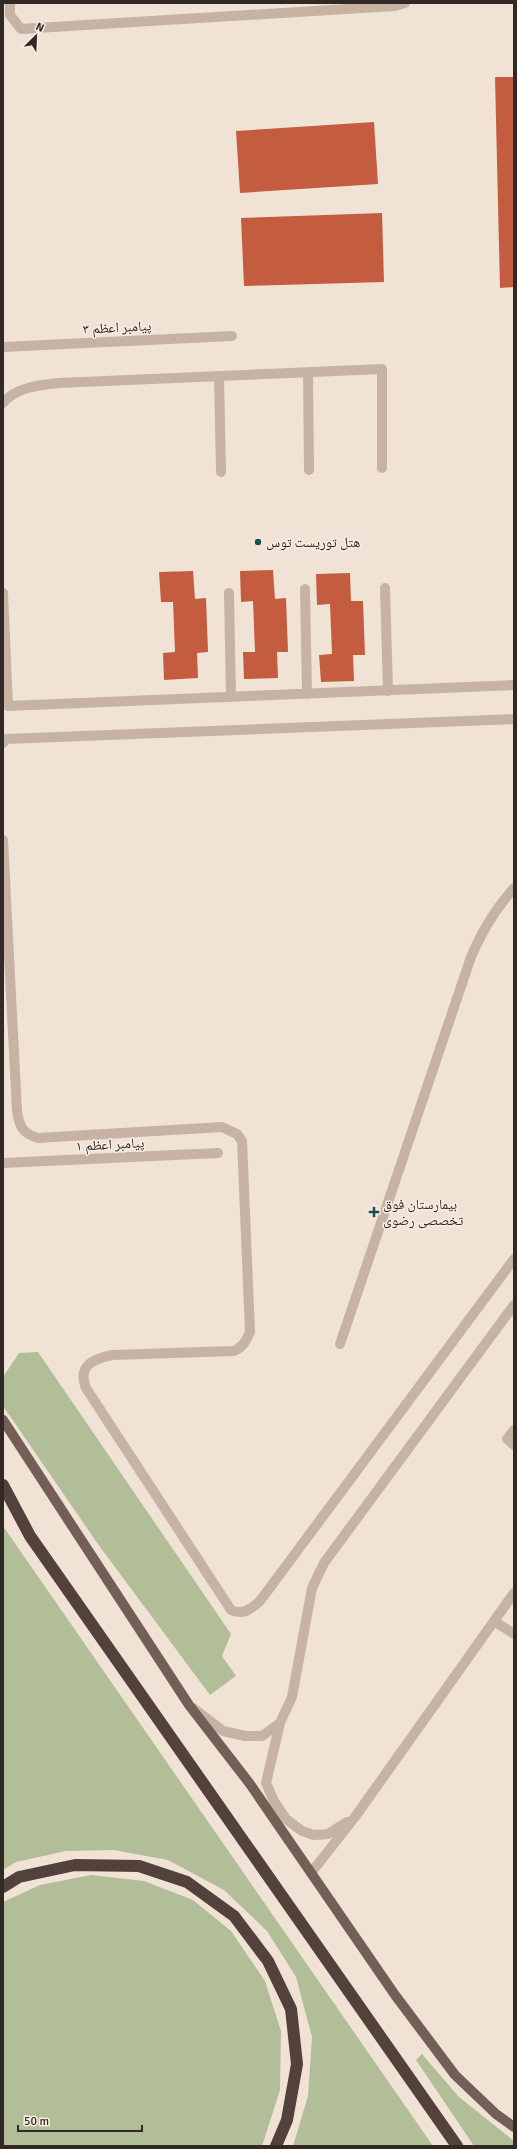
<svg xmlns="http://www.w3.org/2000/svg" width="517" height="2149" font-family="Signika,'Noto Naskh Arabic',sans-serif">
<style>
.green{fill:#b2be97}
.building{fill:#c45d40}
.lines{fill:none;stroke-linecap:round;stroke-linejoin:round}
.minor{stroke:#c7b3a3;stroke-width:10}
.major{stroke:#745f56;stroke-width:10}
.highway{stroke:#53423c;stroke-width:12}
.poi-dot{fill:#1b5052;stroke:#f8ede2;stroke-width:1.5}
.labels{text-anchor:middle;stroke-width:3;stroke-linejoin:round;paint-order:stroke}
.street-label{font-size:14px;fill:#322925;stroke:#f8ede2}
.poi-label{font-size:14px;fill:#322925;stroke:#f8ede2;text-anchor:start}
</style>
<rect width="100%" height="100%" fill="#f0e3d6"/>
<!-- green -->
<path class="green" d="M38,1352L231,1634L222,1656L236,1676L210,1695L100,1547L3,1406V1377L19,1353Z
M3,1526L433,2146H293L308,2096L312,2037L296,1977L267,1931L224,1890L168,1860L114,1850L66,1851L16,1862L3,1870Z
M91,1875L144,1881L193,1900L231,1931L265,1981L281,2031L280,2090L262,2146H3V1902L40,1885Z
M422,2054L459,2097L514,2141V2146H474L416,2060Z"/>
<!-- building -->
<path class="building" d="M495,77H514V287L500,288Z
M374,122L378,184L240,193L236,131Z
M382,213L384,282L244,286L241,218Z
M273,570L275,599L286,598L288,652H277L278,678L244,679L243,652H255L253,601L241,602L240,571Z
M193,571L195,599L206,598L208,652L197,653L198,678L164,680L163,653L175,652L173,602H161L159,572Z
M350,573L351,601H363L365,655H353L354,681L321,682L319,655L332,654L330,604L317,605L316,574Z"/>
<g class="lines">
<!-- minor -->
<path class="minor" d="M10,3V15L21,29L395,6L405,3
M3,347L232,336
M308,372L309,470
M219,376L221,472
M3,403C16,387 40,385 59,383L382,369V468
M385,588L388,691
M305,589L307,694
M3,593L8,706L514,685
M229,593L231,697
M3,743L6,739L514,719
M3,840L17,1111C19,1126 23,1134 38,1138L222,1127L237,1134L242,1141L250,1332C246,1341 243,1347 234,1351L112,1355C93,1359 77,1366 86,1388L231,1610C243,1615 250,1610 260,1601L514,1259
M3,1163L218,1153
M340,1344L471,957C482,931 495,909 514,888
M514,1430L507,1439L514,1445
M494,1621L514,1634
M193,1708L223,1731L245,1736H262L280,1723L292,1697L312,1588L324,1563L514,1305
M280,1723L266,1783L274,1801L286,1819L302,1831L314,1835L328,1834L347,1822
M311,1873L355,1817L514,1593"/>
<!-- major -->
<path class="major" d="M3,1420L189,1705L250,1784L395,1995L455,2075L496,2114L514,2127"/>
<!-- highway -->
<path class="highway" d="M3,1485L30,1536L457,2146
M3,1887L19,1877L75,1865L139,1866L187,1882L234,1916L268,1961L291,2009L297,2064L287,2120L276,2146"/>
</g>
<!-- markers -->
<g class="poi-dot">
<circle cx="258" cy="542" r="4"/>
<path d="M372 1206h4v4h4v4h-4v4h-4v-4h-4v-4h4z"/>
</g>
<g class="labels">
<!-- street labels -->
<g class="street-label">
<text transform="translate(117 327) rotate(-3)" y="5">پیامبر اعظم ۳</text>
<text transform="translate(110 1144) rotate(-3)" y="5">پیامبر اعظم ۱</text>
</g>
<!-- poi labels -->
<g class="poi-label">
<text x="266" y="547">هتل توریست توس</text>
<text x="383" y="1209">بیمارستان فوق<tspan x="383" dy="16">تخصصی رضوی</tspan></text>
</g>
</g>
<!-- border -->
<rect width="517" height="2149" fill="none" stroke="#322925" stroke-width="8"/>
<!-- north arrow -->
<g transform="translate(36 36) rotate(24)" stroke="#f8ede2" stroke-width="3" paint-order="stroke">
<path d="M0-3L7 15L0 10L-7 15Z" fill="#322925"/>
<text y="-6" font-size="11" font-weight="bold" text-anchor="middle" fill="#322925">N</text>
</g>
<!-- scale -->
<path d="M18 2125v6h124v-6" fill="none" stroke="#322925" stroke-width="2"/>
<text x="24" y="2125" font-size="12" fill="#322925" stroke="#f8ede2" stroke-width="3" paint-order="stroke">50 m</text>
</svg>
